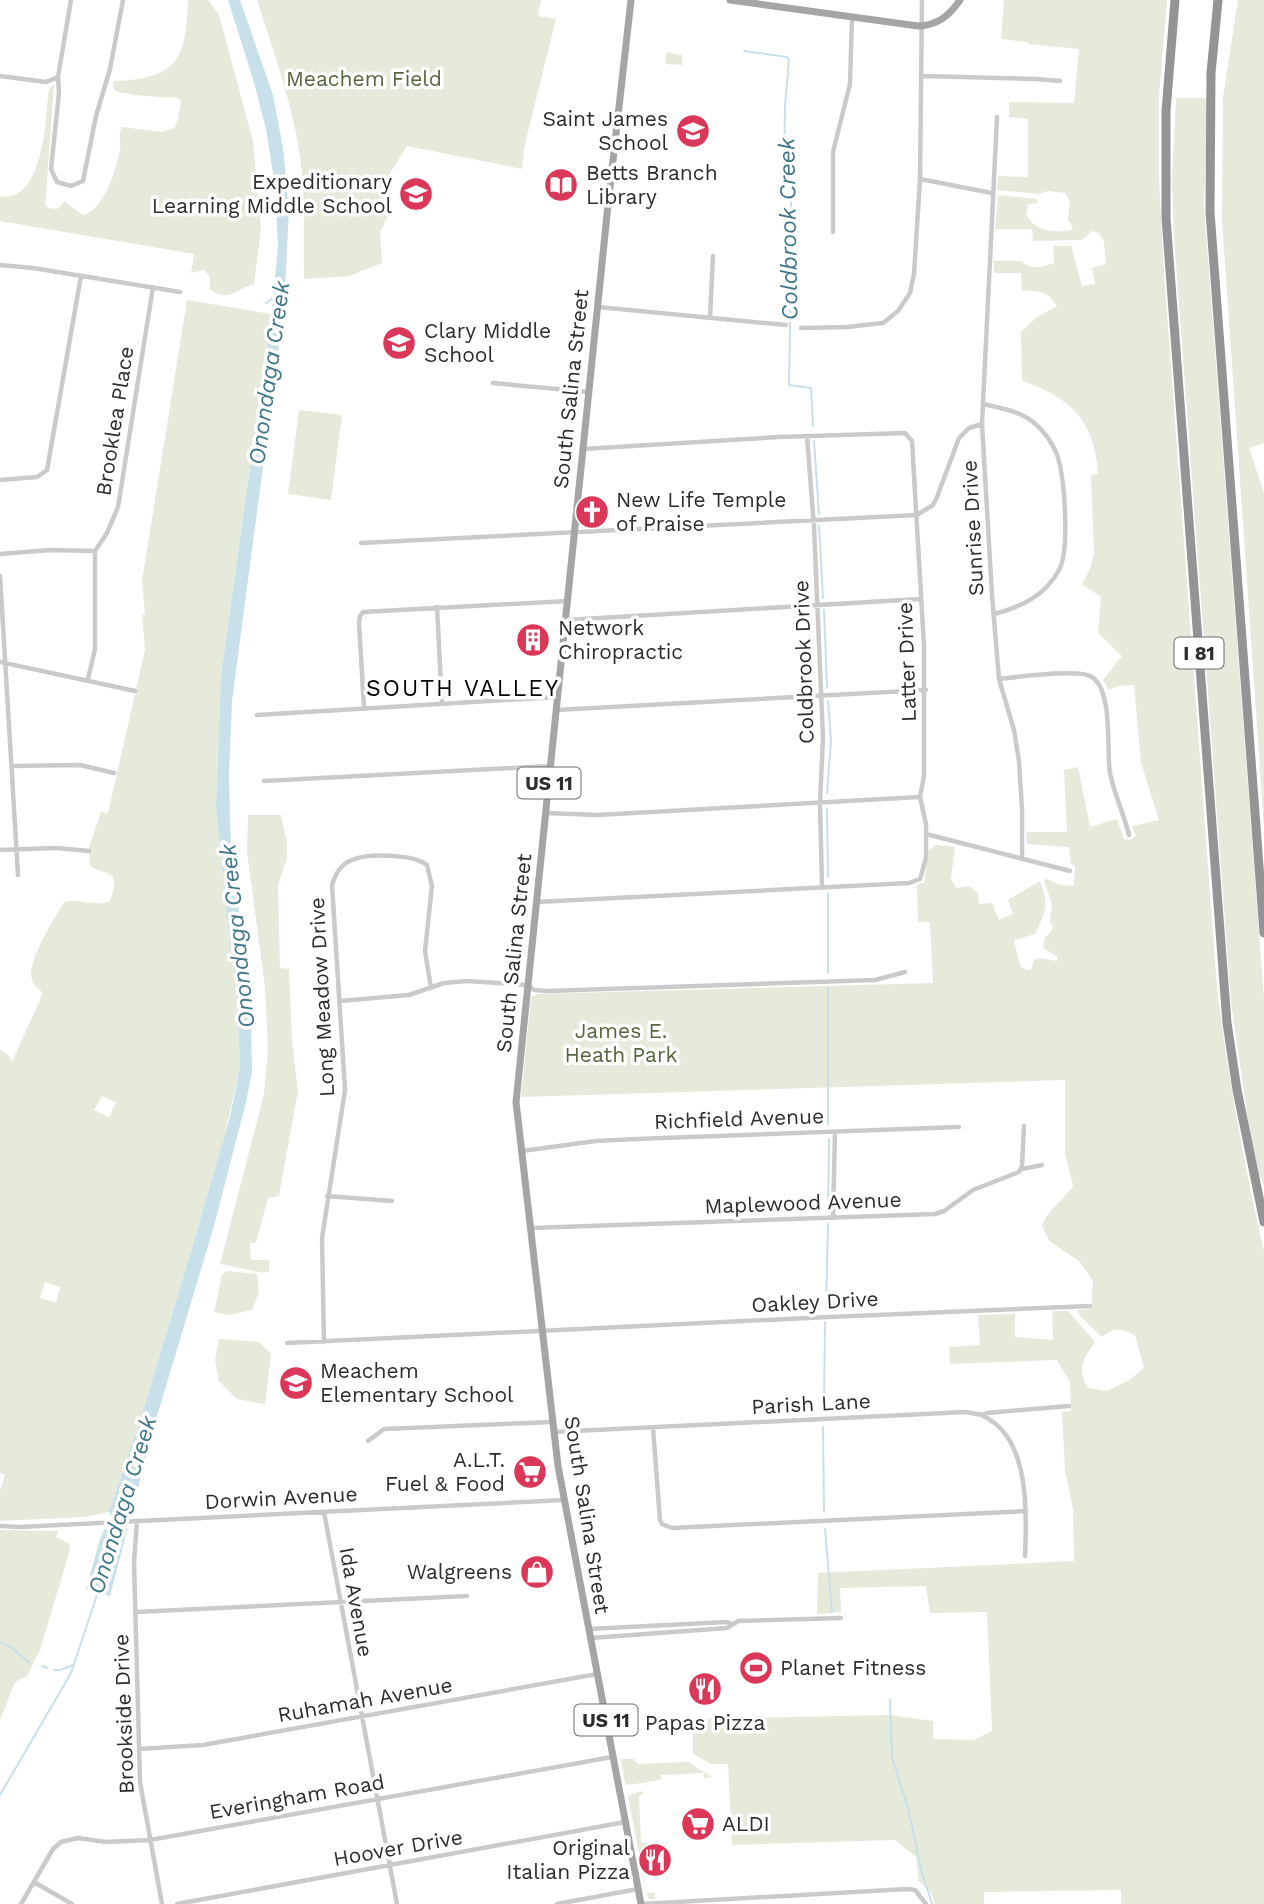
<svg xmlns="http://www.w3.org/2000/svg" width="1264" height="1904" font-family="'Work Sans',sans-serif">
<style>
.green{fill:#e5eadb;fill-rule:evenodd}
.water{fill:#c8e0e9}
.pier{fill:#fff}
.lines{fill:none;stroke-linecap:round;stroke-linejoin:round}
.stream{stroke:#c8e0e9;stroke-width:2}
.minor{stroke:#cacaca;stroke-width:4.5}
.primary{stroke:#a5a5a5;stroke-width:7}
.motorway{stroke:#949494;stroke-width:9}
.labels{text-anchor:middle;stroke-width:7;stroke-linejoin:round;paint-order:stroke}
.shield{fill:#fff;stroke:#6c6c6c;stroke-width:2}
.shield-label{font-size:19px;font-weight:bold;fill:#2d2d2d}
.park-label{font-size:21px;fill:#55663d;stroke:#fff}
.poi-label{font-size:21px;fill:#2d2d2d;stroke:#fff;text-anchor:start}
.street-label{font-size:21px;fill:#2d2d2d;stroke:#fff}
.water-label{font-size:23px;font-style:italic;fill:#40778a;stroke:#fff}
.neighbourhood-label{font-size:23px;letter-spacing:2px;fill:#000;stroke:#fff}
</style>
<rect width="100%" height="100%" fill="#fff"/>
<!-- green -->
<path class="green" d="M188,0H208L219,15L253,141L261,229L254,284C236,289 228,303 210,289V277L204,270L191,273L194,254L0,221V196C42,204 46,122 48,95L50,88L54,84L46,195L45,203L48,208L57,209L65,201L82,215C103,213 117,168 120,149C121,141 118,134 122,127L163,132L174,128L178,120L181,100L176,97C171,99 120,94 116,91C114,90 114,88 113,86L114,81C177,79 186,60 188,0Z
M257,0H541L538,16L556,19L525,144L522,169L407,146L387,178L390,211L380,233L382,263L349,276L304,279C303,244 305,207 302,172C296,113 275,56 257,0Z
M1004,0H1167L1159,97V179L1164,272L1217,988C1228,1077 1244,1164 1264,1251V1904H1121V1890L984,1892V1904H934L932,1894L919,1881L916,1857L895,1840L732,1845L728,1764H711L693,1754V1719L889,1715L933,1721V1739L973,1740L992,1731L987,1612L930,1613L926,1586L840,1588L841,1612L817,1614L818,1573L1074,1561L1073,1509L1065,1470L1062,1412L1071,1411L1070,1382L1057,1360L950,1364L949,1347L980,1345L978,1315L1015,1314V1337L1053,1340L1052,1311H1068L1095,1342C1082,1361 1077,1367 1088,1388L1107,1391L1129,1380L1144,1368L1135,1335C1120,1328 1114,1327 1102,1337L1081,1317L1077,1310L1091,1309L1093,1281L1079,1261L1049,1241L1042,1225C1051,1206 1061,1203 1073,1186L1065,1154V1080L521,1097L531,997L537,994L933,983L930,922H918L917,884L924,883L928,851L936,845L955,847L951,879L956,888L969,886L978,893L979,904L992,903L999,920L1013,914L1008,900L1040,881C1049,908 1047,908 1035,934L1014,940L1020,966L1026,970L1031,969L1034,960L1040,958L1057,961V956L1043,948L1045,937L1051,932L1053,927L1050,922L1052,905L1044,880L1047,879L1060,885L1074,886L1075,866L1071,864L1069,847L1027,844L1026,832H1067L1064,770L1078,767L1090,827L1117,819L1124,839L1130,840L1136,836L1132,826L1159,820L1141,763L1134,685L1118,686L1109,690L1103,680L1122,656L1098,633L1101,597L1082,584L1090,569L1094,553L1091,475L1098,474C1095,422 1071,397 1022,381L1021,332L1037,317L1057,306C1048,291 1038,290 1022,291L1021,273H994V261H1021C1032,271 1041,267 1054,263L1053,246H1071L1082,286L1095,284L1092,268L1106,264L1104,242L1099,233L1092,231L1082,240L1033,241L1032,229H995L998,195L1037,199V203L1029,204L1026,214C1035,232 1053,233 1071,230L1073,228L1068,220L1070,201L1065,193L1048,191L1040,194L997,190L998,176L1028,177V119L1009,117V102L1074,103L1079,49L1028,44V42L1001,39Z
M1238,0H1264V443L1249,448L1264,493V828L1222,220L1223,97Z
M667,52L682,55V65L665,64Z
M1176,98H1208L1204,205L1264,998V1186L1257,1169L1250,1134L1231,1002L1174,238L1172,178Z
M187,300L271,314L221,676L216,807L230,947L237,993L240,1067L224,1138L189,1258L139,1424L109,1512L84,1517L0,1521V1491L5,1475L0,1473V1050L8,1055L12,1062L43,993C38,988 31,983 31,974C32,953 53,921 64,902C80,897 94,908 110,901C121,868 109,877 90,866L89,847L101,812L108,813L145,650L142,615L145,614L142,581ZM102,1096L116,1103L109,1117L94,1110ZM45,1282L60,1287L56,1303L40,1298Z
M299,410L342,415L331,500L288,494Z
M248,815H281L287,844V858L278,885L280,968L289,969L292,1041L298,1091L279,1196L268,1198L256,1243H250L251,1260H269V1271L264,1273L220,1264L264,1094L268,1049L265,987L247,852Z
M227,1271L257,1274L259,1293L252,1310L230,1315L214,1312L222,1275Z
M219,1339L259,1342L271,1354L265,1404L237,1399L219,1381L215,1360Z
M0,1530L58,1531L56,1537L69,1544L70,1550L40,1650L27,1676L15,1682L0,1720Z
M621,1759H634L638,1764L688,1762L712,1777L704,1778V1773L661,1775V1780L628,1785L625,1783Z
M641,1791L644,1793L639,1796L641,1842L646,1843V1849H651L652,1855L641,1857L647,1893H655V1899H649L647,1895L628,1796Z"/>
<!-- water -->
<path class="water" d="M228,0H240L273,95L283,148L289,210L284,308L232,701L229,774L231,854L252,1005L251,1021L252,1072L246,1102L214,1226L155,1423L110,1596L86,1589L100,1539L111,1516L109,1512L139,1424L189,1258L230,1117L240,1067L237,993L230,947L216,807L221,676L273,301L278,245L275,186L266,129L253,79Z"/>
<!-- pier -->
<path class="pier" d="M134,1514L131,1528L104,1529L107,1516Z"/>
<g class="lines">
<!-- stream -->
<path class="stream" d="M744,51L787,57L789,60L785,105L784,169L790,183L792,222L789,385L811,388L813,426
M266,303L273,298
M814,441L819,514
M819,526L823,598
M824,610L827,688
M827,793L831,741L828,701
M827,808L828,877
M828,893V973
M828,987V1124
M828,1210L829,1139
M826,1309L828,1224
M824,1408L825,1322
M823,1427L824,1511
M825,1529L832,1612
M0,1643L11,1647L30,1663
M42,1666L47,1668
M54,1670H60L73,1665
M890,1700L892,1757L908,1808L922,1873L932,1904
M0,1795L71,1673L98,1592"/>
<!-- minor -->
<path class="minor" d="M71,0L58,77L59,93L51,169L57,182L71,186L83,181L96,116L110,69L123,0
M0,76L46,82L58,77
M922,76L1036,79L1060,81
M997,117L982,424L992,595L999,679L1014,730L1019,761L1022,809V859
M920,179L992,193
M833,232V152L850,84L852,18
M0,265L33,268L180,292
M598,307L786,325
M710,317L713,256
M801,328L847,327L883,323L898,311L910,293L914,274L920,179L922,0
M493,383L589,392
M983,404C1000,408 1020,411 1033,422C1043,430 1051,441 1056,452C1065,474 1070,550 1059,570C1045,596 1021,607 994,614
M807,436L814,527L823,738L820,803L822,887
M0,480L37,477L47,470L81,276
M361,543L917,515L933,505L937,497L959,438L969,428L982,424
M0,554L50,550L95,551
M0,576L18,875
M437,607L442,704
M566,620L920,599
M0,662L135,691
M88,679L95,649V551L107,533L118,507L153,287
M999,679C1019,677 1075,669 1090,676C1114,688 1106,749 1110,773C1114,794 1124,814 1129,835
M364,708L359,623L360,616L363,612L568,601
M556,710L926,690
M257,715L557,697
M12,766L80,765L114,773
M264,781L550,766
M546,813L597,815L920,797
M926,834L1070,871
M0,850L56,848L89,851
M536,902L909,883L920,879L926,858V824L920,797L924,776V646L912,441L905,433L779,437L583,449
M340,1001L409,995L444,983L467,981L528,985L534,990L547,991L875,980L905,972
M522,1151L596,1141L636,1139L959,1127
M1022,1169L1042,1165
M327,1196L392,1201
M833,1218L835,1132
M531,1228L935,1214L944,1211L973,1190L1019,1172L1022,1166L1024,1126
M324,1342L322,1238L345,1090L332,885C335,875 341,864 352,860C367,853 413,854 427,865L432,886L425,951L431,988
M287,1343L829,1317L1090,1306
M983,1416C1030,1437 1027,1513 1025,1556
M653,1428L660,1520L662,1524L672,1528L1026,1511
M554,1432L965,1412L982,1415L987,1413L1069,1406
M368,1441L384,1429L552,1422
M324,1512L397,1904
M137,1521L134,1562L140,1782L162,1904
M0,1526L19,1527L564,1500
M136,1612L467,1596
M588,1629L727,1622L732,1624
M591,1638L727,1628L738,1621L841,1618
M139,1749L203,1745L597,1674
M34,1882L72,1904
M21,1904L53,1849L61,1842L78,1838L106,1842L150,1840L612,1757
M177,1904L625,1822
M557,1904L638,1889
M642,1904L907,1889L915,1890L926,1904"/>
<!-- primary -->
<path class="primary" d="M631,0L608,205L516,1102L558,1466L641,1904
M730,0L918,26C938,25 949,16 960,0"/>
<!-- motorway -->
<path class="motorway" d="M1175,0L1166,111V218L1227,1023L1237,1090L1264,1222
M1218,0L1211,73L1210,212L1264,933"/>
</g>
<!-- icons -->
<defs>
<g id="school-disc" transform="scale(1.75)"><circle r="9.5" fill="#db3758" stroke="#fff"/><path d="M0-5L7-2L0 1L-7-2ZM-4 1L0 2.5L4 1V4Q0 6-4 4Z" fill="#fff"/></g>
<g id="library-disc" transform="scale(1.75)"><circle r="9.5" fill="#db3758" stroke="#fff"/><path d="M-6-4Q-3-5.5-.7-3.5V5Q-3 3-6 4ZM6-4Q3-5.5 .7-3.5V5Q3 3 6 4Z" fill="#fff"/></g>
<g id="church-disc" transform="scale(1.75)"><circle r="9.5" fill="#db3758" stroke="#fff"/><path d="M-1.2-6h2.4v3.5h3.3v2.4h-3.3V6h-2.4V-.1h-3.3v-2.4h3.3Z" fill="#fff"/></g>
<g id="building-disc" transform="scale(1.75)"><circle r="9.5" fill="#db3758" stroke="#fff"/><path d="M-4-6H4V6H1V3H-1V6H-4ZM-2.5-4.3h1.7v1.8h-1.7ZM.8-4.3h1.7v1.8H.8ZM-2.5-1h1.7V.8h-1.7ZM.8-1h1.7V.8H.8Z" fill="#fff"/></g>
<g id="supermarket-disc" transform="scale(1.75)"><circle r="9.5" fill="#db3758" stroke="#fff"/><path d="M-6-5.5h2.5l.6 2H6L4.5 2H-2.5L-4.4-4H-6ZM-1.5 3.2a1.3 1.3 0 1 0 .1 0ZM3 3.2a1.3 1.3 0 1 0 .1 0Z" fill="#fff"/></g>
<g id="shop-disc" transform="scale(1.75)"><circle r="9.5" fill="#db3758" stroke="#fff"/><path d="M-5-2.5h2.3a2.7 3.5 0 0 1 5.4 0H5L5.5 6h-11ZM-1.5-2.5h3a1.5 2.3 0 0 0-3 0Z" fill="#fff"/></g>
<g id="stadium-disc" transform="scale(1.75)"><circle r="9.5" fill="#db3758" stroke="#fff"/><path d="M0-5a6.5 5 0 1 0 0 10a6.5 5 0 1 0 0-10ZM-3.5-1.8h7v3.6h-7Z" fill="#fff"/></g>
<g id="restaurant-disc" transform="scale(1.75)"><circle r="9.5" fill="#db3758" stroke="#fff"/><path d="M-5-6h1v4h1v-4h1v4h1v-4h1v5L-1.5 .5V6h-2V.5L-5-1ZM5-6V6H3V1.5H1.5Q1.5-4 5-6Z" fill="#fff"/></g>
</defs>
<g fill-rule="evenodd">
<use href="#school-disc" x="693" y="131"/>
<use href="#library-disc" x="561" y="185"/>
<use href="#school-disc" x="416" y="194"/>
<use href="#school-disc" x="399" y="343"/>
<use href="#church-disc" x="592" y="512"/>
<use href="#building-disc" x="533" y="640"/>
<use href="#school-disc" x="296" y="1383"/>
<use href="#supermarket-disc" x="530" y="1472"/>
<use href="#shop-disc" x="537" y="1572"/>
<use href="#stadium-disc" x="756" y="1668"/>
<use href="#restaurant-disc" x="705" y="1689"/>
<use href="#supermarket-disc" x="698" y="1824"/>
<use href="#restaurant-disc" x="655" y="1860"/>
</g>
<g class="labels">
<!-- shield labels -->
<g class="shield">
<rect x="1174.5" y="637.5" width="49" height="31" rx="5"/>
<rect x="517.5" y="767.5" width="63" height="31" rx="5"/>
<rect x="574.5" y="1704.5" width="63" height="31" rx="5"/>
</g>
<g class="shield-label">
<text x="1199" y="660">I 81</text>
<text x="549" y="790">US 11</text>
<text x="606" y="1727">US 11</text>
</g>
<!-- park labels -->
<g class="park-label">
<text x="364" y="86">Meachem Field</text>
<text x="621" y="1038">James E.<tspan x="621" dy="24">Heath Park</tspan></text>
</g>
<!-- poi labels -->
<g class="poi-label">
<text x="668" y="126" text-anchor="end">Saint James<tspan x="668" dy="24">School</tspan></text>
<text x="586" y="180">Betts Branch<tspan x="586" dy="24">Library</tspan></text>
<text x="392" y="189" text-anchor="end">Expeditionary<tspan x="392" dy="24">Learning Middle School</tspan></text>
<text x="424" y="338">Clary Middle<tspan x="424" dy="24">School</tspan></text>
<text x="616" y="507">New Life Temple<tspan x="616" dy="24">of Praise</tspan></text>
<text x="558" y="635">Network<tspan x="558" dy="24">Chiropractic</tspan></text>
<text x="320" y="1378">Meachem<tspan x="320" dy="24">Elementary School</tspan></text>
<text x="505" y="1467" text-anchor="end">A.L.T.<tspan x="505" dy="24">Fuel &amp; Food</tspan></text>
<text x="512" y="1579" text-anchor="end">Walgreens</text>
<text x="780" y="1675">Planet Fitness</text>
<text x="705" y="1730" text-anchor="middle">Papas Pizza</text>
<text x="722" y="1831">ALDI</text>
<text x="630" y="1855" text-anchor="end">Original<tspan x="630" dy="24">Italian Pizza</tspan></text>
</g>
<!-- street labels -->
<g class="street-label">
<text transform="translate(571 389) rotate(-84)" y="7">South Salina Street</text>
<text transform="translate(115 421) rotate(-81)" y="7">Brooklea Place</text>
<text transform="translate(973 528) rotate(-93)" y="7">Sunrise Drive</text>
<text transform="translate(804 662) rotate(-92)" y="7">Coldbrook Drive</text>
<text transform="translate(907 662) rotate(-92)" y="7">Latter Drive</text>
<text transform="translate(514 953) rotate(-84)" y="7">South Salina Street</text>
<text transform="translate(322 997) rotate(-93)" y="7">Long Meadow Drive</text>
<text transform="translate(739 1119) rotate(-2)" y="7">Richfield Avenue</text>
<text transform="translate(803 1203) rotate(-2)" y="7">Maplewood Avenue</text>
<text transform="translate(815 1302) rotate(-3)" y="7">Oakley Drive</text>
<text transform="translate(811 1404) rotate(-3)" y="7">Parish Lane</text>
<text transform="translate(281 1498) rotate(-3)" y="7">Dorwin Avenue</text>
<text transform="translate(587 1515) rotate(81)" y="7">South Salina Street</text>
<text transform="translate(356 1602) rotate(80)" y="7">Ida Avenue</text>
<text transform="translate(365 1700) rotate(-10)" y="7">Ruhamah Avenue</text>
<text transform="translate(124 1714) rotate(-92)" y="7">Brookside Drive</text>
<text transform="translate(297 1797) rotate(-10)" y="7">Everingham Road</text>
<text transform="translate(398 1848) rotate(-10)" y="7">Hoover Drive</text>
</g>
<!-- water labels -->
<g class="water-label">
<text transform="translate(788 229) rotate(-91)" y="8">Coldbrook Creek</text>
<text transform="translate(269 373) rotate(-82)" y="8">Onondaga Creek</text>
<text transform="translate(237 936) rotate(-96)" y="8">Onondaga Creek</text>
<text transform="translate(122 1505) rotate(-73)" y="8">Onondaga Creek</text>
</g>
<!-- neighbourhood labels -->
<g class="neighbourhood-label">
<text x="463" y="696">SOUTH VALLEY</text>
</g>
</g>
</svg>
